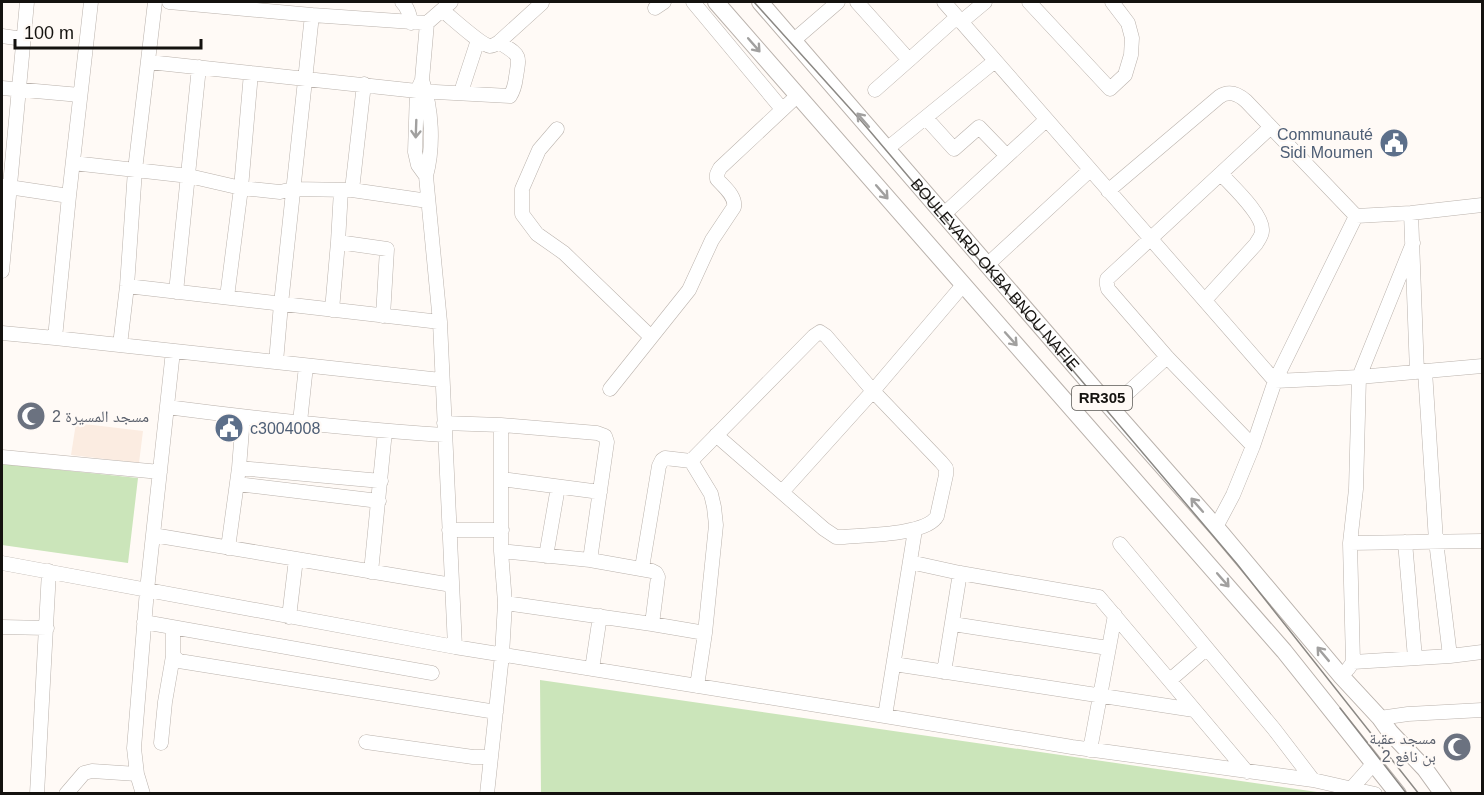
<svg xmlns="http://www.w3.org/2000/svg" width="1484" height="795" font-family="Helvetica,'Noto Naskh Arabic',sans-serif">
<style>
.built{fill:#fbece1}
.green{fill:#cbe5ba}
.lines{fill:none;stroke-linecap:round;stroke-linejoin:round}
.minor-casing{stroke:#bab2ac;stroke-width:15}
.major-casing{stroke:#bab2ac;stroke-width:18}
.minor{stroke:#fff;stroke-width:14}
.major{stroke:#fff;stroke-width:16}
.tram{stroke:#8b8884;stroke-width:1.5}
.oneway{stroke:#a1a09f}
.labels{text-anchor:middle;stroke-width:4.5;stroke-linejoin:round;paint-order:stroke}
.shield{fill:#fffaf6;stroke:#5a5854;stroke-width:1.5}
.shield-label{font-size:15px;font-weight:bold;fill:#14120f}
.service-label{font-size:16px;fill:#4e5e75;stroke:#fffaf6;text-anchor:end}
.street-label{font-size:16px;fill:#14120f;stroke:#fffaf6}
.worship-label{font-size:16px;fill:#5b616d;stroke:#fffaf6;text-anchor:start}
</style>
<rect width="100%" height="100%" fill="#fffaf6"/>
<!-- built -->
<path class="built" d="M76,423L143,431L139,463L71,455Z"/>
<!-- green -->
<path class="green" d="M2,464L138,478L128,563L2,545Z
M540,680L1324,793H541Z"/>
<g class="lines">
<!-- minor casing -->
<g class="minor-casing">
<path id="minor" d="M169,2L312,15L427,23
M402,2C408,8 410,14 411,23
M693,2L782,109
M857,2L909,60L957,17
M944,2L1275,381L1359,377L1482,366
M1029,2L1110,89L1125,75L1131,55L1132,38L1128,23L1112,2
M655,8L664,2
M442,10C451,17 481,45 490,46C493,46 496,44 499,42L542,3
M961,22L985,2
M2,36L23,39
M794,40L838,2
M149,62L417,91L510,96C514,90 515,85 516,77C520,53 520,56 499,42
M422,80C432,109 434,146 426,176L440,322L455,647
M2,88L80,95
M875,90L909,60
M461,92L478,40
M926,118L954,149L979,127L1007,156
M557,129L539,150L522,189V214L537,234L564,253L651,337
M888,148L995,61
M73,163L189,176L241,188L280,192L293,189L352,190L428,201
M426,176L418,165L415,152L417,91L422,80L427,23L451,2
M2,186L69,196
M352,190L364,84
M1108,191L1219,97C1229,90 1238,94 1246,101L1356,216L1411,213L1482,205
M1411,213L1417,372
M943,215L1046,120
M338,242L387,249L383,316
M987,265L1090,170
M2,271L27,2
M127,286L440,322
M176,292L199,67
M227,297L241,188L251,73
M1205,300L1256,244C1258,240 1262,236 1262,231C1264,215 1232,186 1221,174
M332,310L338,242L341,190
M2,333L55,338L441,380
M55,338L69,196L91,2
M120,345L127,286L135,170L155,2
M276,362L281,304L312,15
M1425,371L1436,541L1450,656
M610,389L689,290L712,240L734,207C736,196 724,187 717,179V174L720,168L798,95
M167,407C259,419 351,429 444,435
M1111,408L1167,357
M300,422L306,366
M444,423L501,425L597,433L605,436L607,442L590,560
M1253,446L1167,357L1108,289L1107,285V279L1271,127
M2,457L160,472
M691,461L814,336L820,332L826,336L873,391L941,462L946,468V475L937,516C927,535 865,535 844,537H836L824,529L716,435
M691,461L711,494L714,507L716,525L705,633L697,686
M239,468L381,481
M501,479L600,492
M237,484L379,501
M782,492L873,391L963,285
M1216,527L1233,495L1253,446L1275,381L1356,216
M449,530H502
M153,535L452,585
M1405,542L1415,658
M1350,543L1482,541
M1120,544L1274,729L1313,780
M228,548L239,468L243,417
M501,551L590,560L652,571L656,573L658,577L652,624
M546,556L558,487
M910,562L960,573L1099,597L1247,772
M2,563L455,647L885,716L1072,747L1313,780L1375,794
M642,568L659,466L662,460L665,458L691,461
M371,572L385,431
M505,603L652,624L705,633
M289,617L296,559
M144,622L432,673
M953,624L1108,648
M2,627L47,628
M173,627V656L179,661L496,712
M1353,662L1350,543L1356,489L1359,377L1413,243
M894,664L1194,710
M592,669L600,616
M1348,669L1353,662L1450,656L1482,652
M944,672L960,573
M1170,680L1206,649
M885,716L915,530
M1380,718L1408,714L1482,710
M366,742L473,757H491
M161,743L165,702L173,656
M1090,750L1115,615
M137,774L134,748L147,590L173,351
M1351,789L1374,763
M37,794L49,571
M66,794L84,773L92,771L137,774L143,794
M487,794L502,655L505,603L501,551V425"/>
</g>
<!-- major casing -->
<g class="major-casing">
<g id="major">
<path d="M716,2L1284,651L1398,794"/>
<path id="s1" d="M760,2L1111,408L1216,527L1342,677L1380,718L1390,732L1425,769L1443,794"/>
</g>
</g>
<!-- minor -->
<use href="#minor" class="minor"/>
<!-- major -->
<use href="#major" class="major"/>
<!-- tram -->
<path class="tram" d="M754,2L863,123L1237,564L1419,794
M1340,708L1407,794"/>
</g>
<!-- one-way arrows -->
<defs><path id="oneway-shaft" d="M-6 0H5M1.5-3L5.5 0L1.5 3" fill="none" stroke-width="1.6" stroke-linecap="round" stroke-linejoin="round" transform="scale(1.5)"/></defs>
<g class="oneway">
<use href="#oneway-shaft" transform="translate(754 45) rotate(49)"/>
<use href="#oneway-shaft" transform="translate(863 120) rotate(-131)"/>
<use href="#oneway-shaft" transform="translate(416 129) rotate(92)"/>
<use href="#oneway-shaft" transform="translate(882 192) rotate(49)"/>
<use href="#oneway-shaft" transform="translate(1011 339) rotate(48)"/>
<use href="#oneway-shaft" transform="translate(1197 505) rotate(-131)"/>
<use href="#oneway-shaft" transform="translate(1223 580) rotate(49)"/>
<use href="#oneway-shaft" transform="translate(1323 654) rotate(-130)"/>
</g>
<!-- icons -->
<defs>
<g id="civic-disc" transform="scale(1.5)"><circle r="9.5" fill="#5c6f8a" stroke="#fffaf6"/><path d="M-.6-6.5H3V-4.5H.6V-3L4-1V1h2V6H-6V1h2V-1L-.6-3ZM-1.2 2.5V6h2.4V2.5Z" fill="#fff"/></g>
<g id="mosque-disc" transform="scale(1.5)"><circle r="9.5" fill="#6b7280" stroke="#fffaf6"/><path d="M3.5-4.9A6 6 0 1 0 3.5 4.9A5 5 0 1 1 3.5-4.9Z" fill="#fff"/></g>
</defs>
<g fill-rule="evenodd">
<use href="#civic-disc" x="1394" y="143"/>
<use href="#mosque-disc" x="31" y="416"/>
<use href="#civic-disc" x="229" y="428"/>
<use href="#mosque-disc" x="1457" y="747"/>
</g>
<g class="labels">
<!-- shield labels -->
<rect class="shield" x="1072" y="386" width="60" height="24" rx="4.5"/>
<g class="shield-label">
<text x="1102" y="403">RR305</text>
</g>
<!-- service labels -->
<g class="service-label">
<text x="1373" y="140">Communauté<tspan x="1373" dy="18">Sidi Moumen</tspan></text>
<text x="250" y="434" text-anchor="start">c3004008</text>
</g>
<!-- street labels -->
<g class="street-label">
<text dy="6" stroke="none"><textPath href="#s1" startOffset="360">BOULEVARD OKBA BNOU NAFIE</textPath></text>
</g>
<!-- worship labels -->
<g class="worship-label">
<text x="52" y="422">مسجد المسيرة 2</text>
<text x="1436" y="744" text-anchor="end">مسجد عقبة<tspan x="1436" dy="18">بن نافع 2</tspan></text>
</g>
</g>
<!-- border -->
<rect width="1484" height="795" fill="none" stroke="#14120f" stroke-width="6"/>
<!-- scale -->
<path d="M15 39v9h186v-9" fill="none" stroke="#14120f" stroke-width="3"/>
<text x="24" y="39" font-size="18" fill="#14120f" stroke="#fffaf6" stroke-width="4.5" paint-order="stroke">100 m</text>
</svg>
